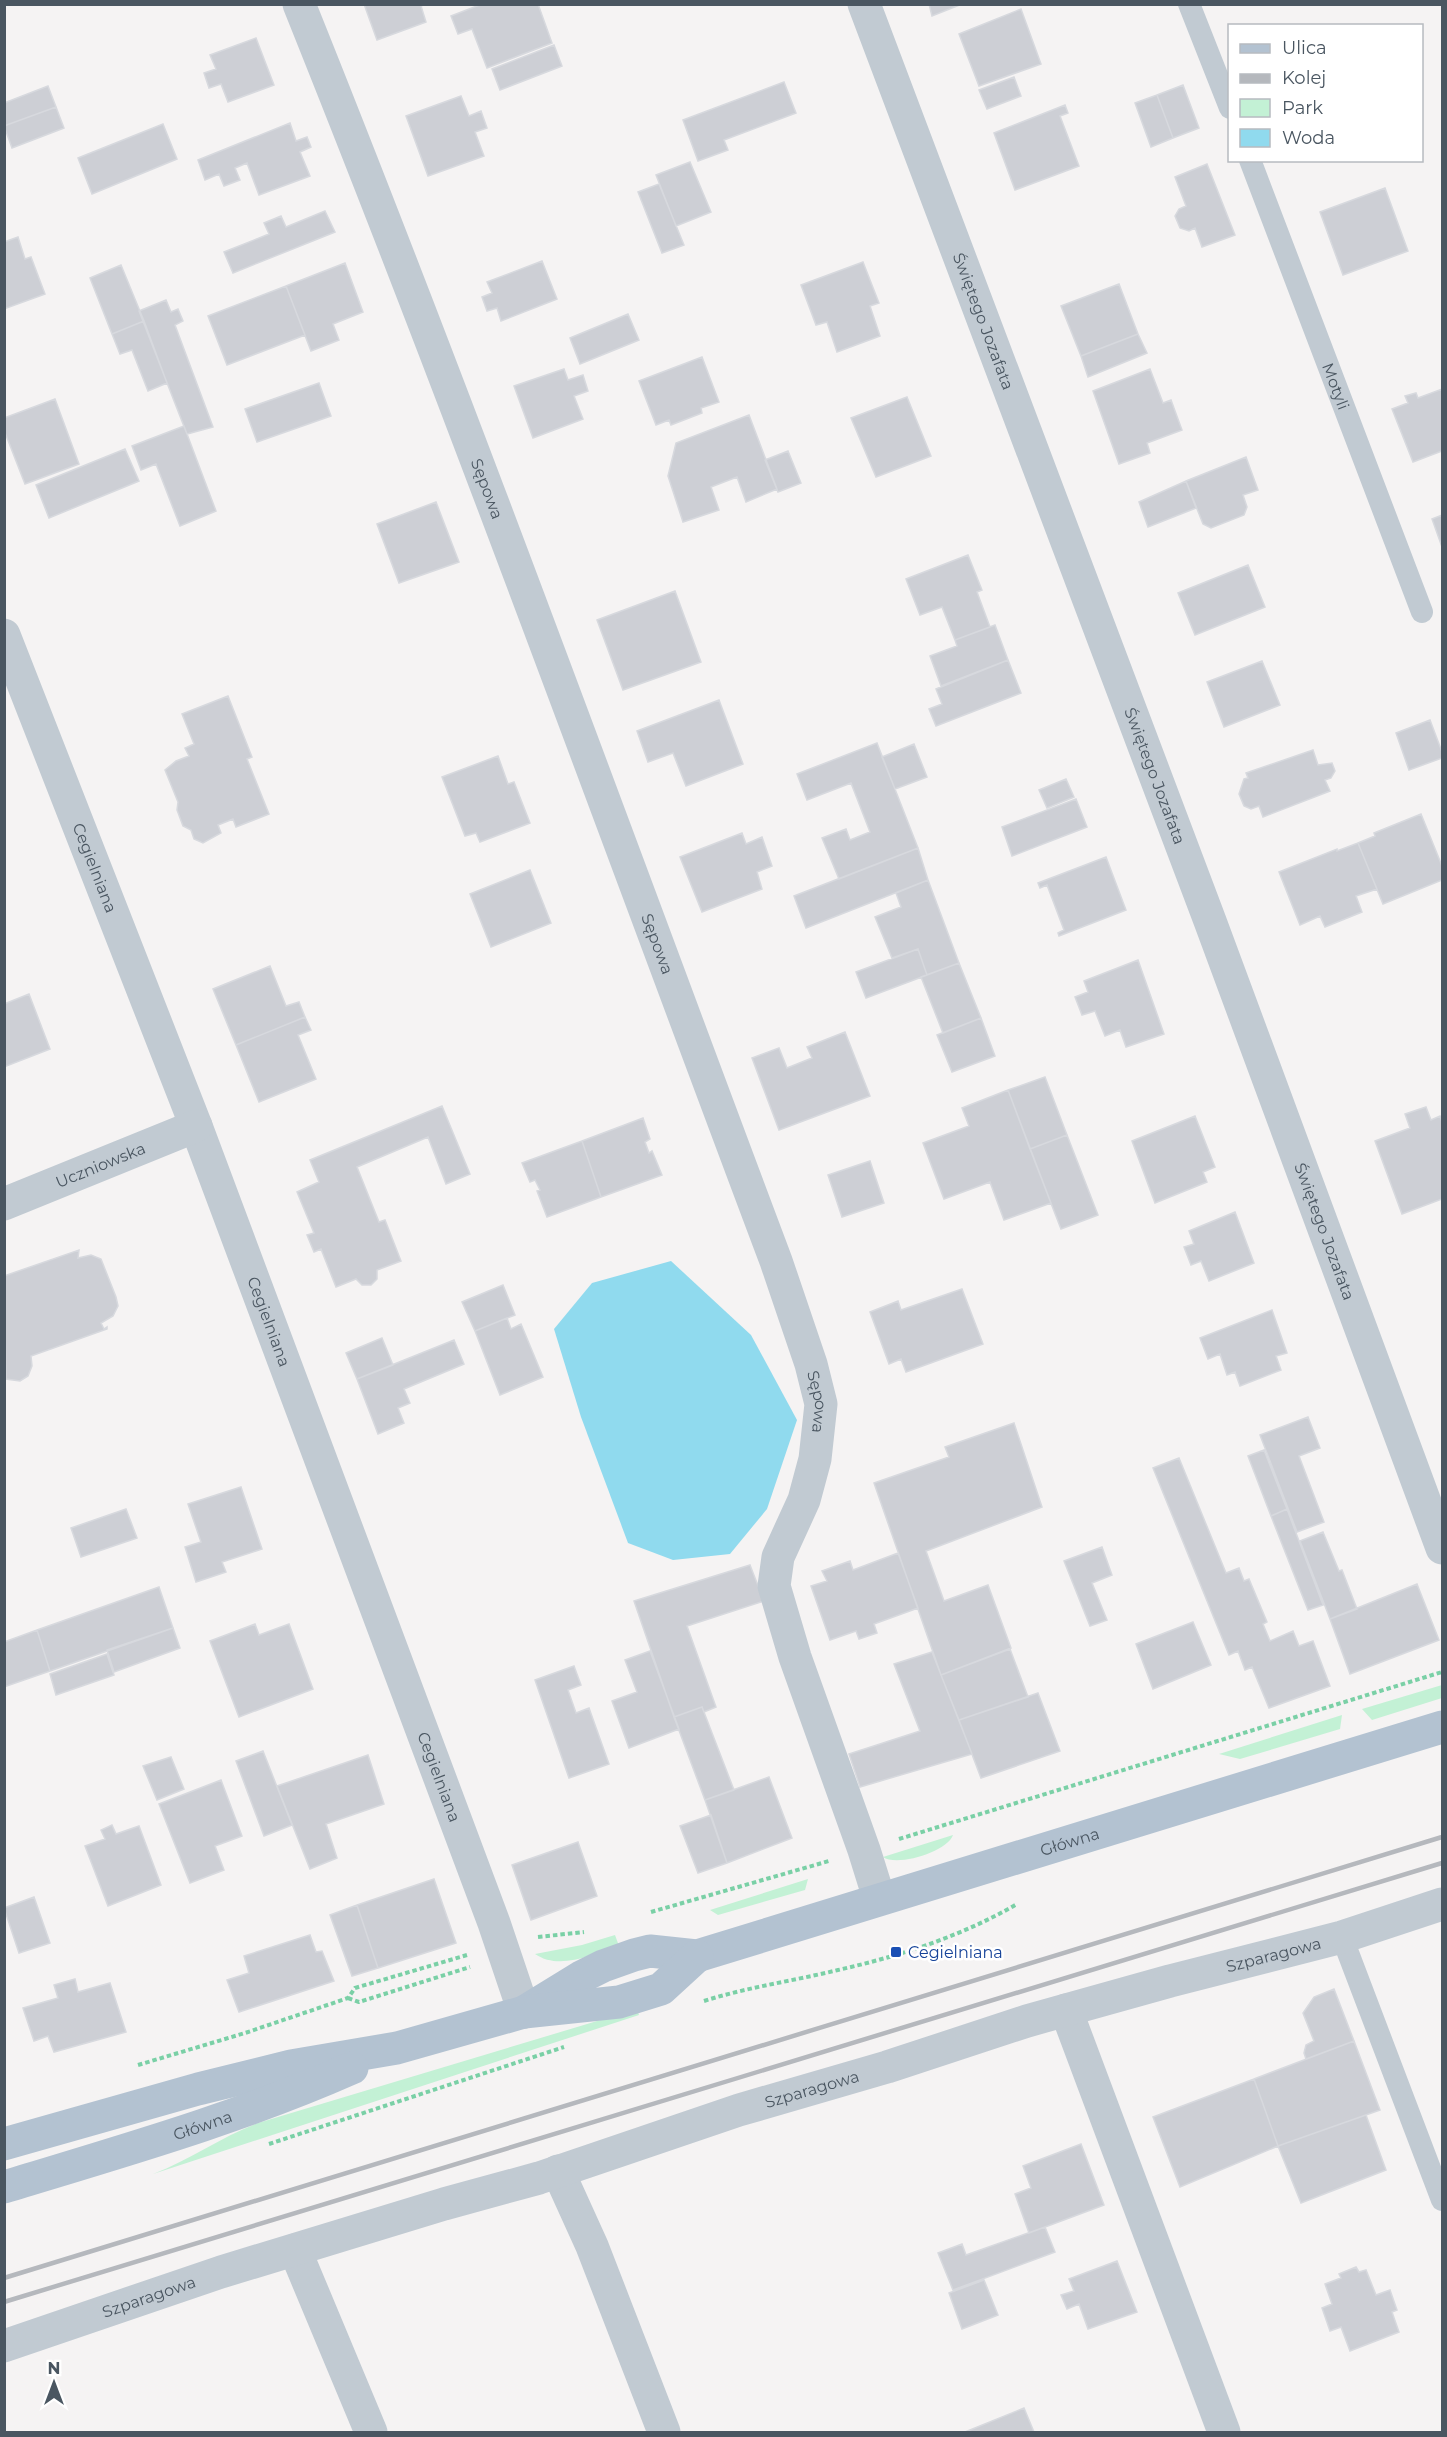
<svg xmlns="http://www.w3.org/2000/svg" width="1447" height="2437" font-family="Montserrat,sans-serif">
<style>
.green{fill:#c3f1d5}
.water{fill:#90daee}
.building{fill:#cdcfd5;stroke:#d7d9de;stroke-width:1.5}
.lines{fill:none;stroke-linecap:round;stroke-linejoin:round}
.path{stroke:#7ad0a6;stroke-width:4;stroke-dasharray:4.5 3;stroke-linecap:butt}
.lane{stroke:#c1cad2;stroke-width:22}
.street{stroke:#c1cad2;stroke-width:33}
.primary{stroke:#b3c2d1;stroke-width:33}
.rail{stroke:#b5b8bd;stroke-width:4.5}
.transit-dot{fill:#1a4fb4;stroke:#fff;stroke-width:2}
.labels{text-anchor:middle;stroke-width:5;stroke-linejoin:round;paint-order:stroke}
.street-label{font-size:16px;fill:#4a5661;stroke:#fff}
.transit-label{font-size:16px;fill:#164399;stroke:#fff;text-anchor:start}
</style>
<rect width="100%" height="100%" fill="#f5f3f3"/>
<!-- green -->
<path class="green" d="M1442,1685V1698L1372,1720L1362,1709Z
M1342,1715L1340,1729L1240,1759L1219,1754Z
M953,1835C947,1852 897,1867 883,1857Z
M808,1879L805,1890L718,1915L710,1910Z
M615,1935L619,1946C592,1954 560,1971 535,1954L582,1945Z
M637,2009L639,2015L153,2174C190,2160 221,2137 258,2123Z"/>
<!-- water -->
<path class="water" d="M671,1261L751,1335L797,1420L767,1509L730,1554L673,1560L628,1543L581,1417L554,1329L592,1283Z"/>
<!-- building -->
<path class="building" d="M364,4H426L421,6L426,22L377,40Z
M482,4H538L552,43L487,68L472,29L458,34L451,16Z
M929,4H962L932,16Z
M1021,9L1041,64L979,86L959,34Z
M256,38L274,85L228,102L221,84L209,88L204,73L216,69L210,55Z
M554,45L562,66L500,90L492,69Z
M1014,77L1021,96L987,109L979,90Z
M784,82L796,113L724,140L728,150L698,161L683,120Z
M1183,85L1199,128L1173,138L1157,95Z
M48,86L56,107L4,126V103Z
M1157,95L1173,138L1151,147L1135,103Z
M461,96L469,116L481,111L487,128L475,132L484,156L428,176L406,116Z
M1065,105L1068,113L1060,116L1079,166L1015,190L994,133Z
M56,107L64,128L12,148L4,126Z
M290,123L296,141L307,137L311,147L300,152L310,176L259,195L247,163L235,168L240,180L224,186L219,174L205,180L198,160Z
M163,124L177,159L92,194L78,158Z
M690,162L711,212L676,226L656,175Z
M1207,164L1235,235L1202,247L1195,228L1189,231L1180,228L1175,216L1179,209L1186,206L1175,177Z
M659,184L684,245L662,253L638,192Z
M1385,188L1408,251L1343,275L1320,212Z
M325,211L335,232L233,273L224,252L269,234L264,223L281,216L286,227Z
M18,237L25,259L31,257L45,294L4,309V242Z
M542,261L557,299L501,321L497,308L487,311L482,297L492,293L487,282Z
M863,262L879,303L870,306L880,336L837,352L827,322L816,325L801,285Z
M345,263L363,312L333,324L339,340L311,351L286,286Z
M121,265L144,321L112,334L90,278Z
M1119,284L1138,334L1081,356L1061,306Z
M286,286L305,335L227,365L208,316Z
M166,300L171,312L178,309L183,321L175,325L213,427L187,434L139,311Z
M628,314L639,340L580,364L570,338Z
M144,321L167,383L148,391L132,350L120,354L112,334Z
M1138,334L1147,353L1088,377L1081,356Z
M702,357L719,402L701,408L702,413L671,425L669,420L656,425L639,381Z
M564,369L568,380L583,375L588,391L574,396L583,419L533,438L514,386Z
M1150,369L1163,403L1171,400L1182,430L1147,443L1150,453L1119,464L1093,391Z
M319,383L331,416L257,442L245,409Z
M1442,389V451L1413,462L1392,409L1408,403L1405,396L1416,393L1418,398Z
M907,397L931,456L876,477L851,418Z
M55,399L79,464L25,484L4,430V418Z
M749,415L777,489L746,502L737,477L711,487L719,510L683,522L668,476L676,443Z
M184,426L216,511L180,526L156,464L141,470L132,446Z
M125,449L139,481L49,518L36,485Z
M788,451L801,483L778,492L765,460Z
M1246,457L1258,490L1243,495L1247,507L1244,515L1211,528L1203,524L1186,481Z
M1186,481L1196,508L1148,527L1139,502Z
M436,502L459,562L399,583L377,524Z
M1442,515V547L1432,519Z
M968,555L982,590L977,592L990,627L955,640L942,607L920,615L906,579Z
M1248,565L1265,607L1195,635L1178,593Z
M675,591L701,662L623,690L597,620Z
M995,625L1008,660L941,686L930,656L957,646L955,640Z
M1008,660L1021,693L936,726L929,709L942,704L936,689Z
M1262,661L1280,705L1224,727L1207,682Z
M228,696L252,757L247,759L269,814L236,827L233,819L218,825L221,833L203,843L194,839L191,830L183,826L177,810L178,802L165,770L176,761L189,756L185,748L194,744L182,714Z
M719,700L743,764L686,786L673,753L648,762L637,731Z
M1430,720L1442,752V758L1409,770L1396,733Z
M877,743L918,848L839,879L822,838L846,829L850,840L870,832L851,783L807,800L797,774Z
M914,744L927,777L895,789L882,757Z
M1313,750L1318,765L1332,763L1335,771L1331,778L1325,780L1330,791L1263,817L1259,806L1251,809L1244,806L1239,794L1244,779L1248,778L1246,773Z
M498,756L508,784L514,782L530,823L480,842L476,833L465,836L442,777Z
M1066,779L1074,797L1047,808L1039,790Z
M1076,799L1087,827L1012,856L1002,827Z
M1421,814L1442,866V880L1383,904L1358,843L1375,836L1374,833Z
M742,833L746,844L762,837L772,866L757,872L762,889L702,912L680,857Z
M1358,843L1377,889L1356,896L1362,912L1325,927L1320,916L1300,925L1279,872L1337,849V851Z
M918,848L928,880L806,928L794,896Z
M1106,857L1126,910L1059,936L1058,933L1064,930L1047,885L1040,888L1038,883Z
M530,870L551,923L491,947L470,894Z
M928,880L959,963L927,975L918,949L892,958L875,917L901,907L896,893Z
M918,949L927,975L866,998L856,972Z
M1138,960L1164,1034L1126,1047L1120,1030L1105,1036L1095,1011L1082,1015L1075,997L1088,992L1084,981Z
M959,963L981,1018L943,1033L921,977Z
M270,966L286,1006L299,1002L305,1017L236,1045L213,989Z
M29,994L50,1049L4,1067V1004Z
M305,1017L311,1030L298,1035L316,1079L259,1102L236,1045Z
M981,1018L995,1056L952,1072L937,1035Z
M845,1032L870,1096L779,1130L752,1058L779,1048L787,1068L812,1058L807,1047Z
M1045,1077L1067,1135L1030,1149L1008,1090Z
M1008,1090L1051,1203L1004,1220L990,1182L944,1199L923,1143L969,1126L962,1108Z
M442,1106L470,1174L446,1184L428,1137L357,1167L379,1222L385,1220L401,1261L377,1270V1279L371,1285H362L356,1279L336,1287L321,1249L314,1252L307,1235L314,1233L297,1192L319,1182L310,1160Z
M1426,1107L1431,1120L1440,1116L1442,1122V1199L1402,1214L1375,1141L1410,1128L1405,1114Z
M1195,1116L1215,1167L1203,1172L1207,1182L1155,1203L1132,1141Z
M643,1118L650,1139L645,1142L649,1153L652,1151L662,1175L601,1197L582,1141Z
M1067,1135L1098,1215L1061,1229L1030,1149Z
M582,1141L601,1197L547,1217L537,1191L540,1190L535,1180L530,1182L522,1163Z
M870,1161L884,1203L842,1217L828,1175Z
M1235,1212L1254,1263L1209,1281L1201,1261L1191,1265L1184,1247L1194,1244L1189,1231Z
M79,1250L78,1258L91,1255L101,1259L116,1297L118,1306L113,1316L101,1323L104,1329L107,1327V1329L31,1356L32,1366L28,1376L20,1381L6,1379L4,1276Z
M503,1285L515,1315L475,1331L462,1302Z
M962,1289L983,1344L906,1372L901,1359L889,1364L870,1312L898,1301L901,1310Z
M1272,1310L1287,1353L1276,1356L1281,1370L1240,1386L1235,1372L1227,1375L1220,1354L1208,1359L1200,1338Z
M507,1318L511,1329L521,1324L543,1377L500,1395L475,1331Z
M382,1338L393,1365L357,1379L346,1353Z
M454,1340L464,1364L404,1389L410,1403L398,1408L404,1423L378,1434L357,1379Z
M1308,1417L1320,1448L1299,1456L1324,1522L1297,1532L1260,1435Z
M1014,1423L1042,1507L926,1551L944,1601L988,1585L1011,1648L941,1675L874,1483L949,1457L945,1447Z
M1264,1450L1287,1509L1271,1516L1248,1456Z
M1179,1458L1226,1573L1239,1568L1244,1581L1249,1579L1267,1622L1263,1624L1270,1641L1293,1631L1299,1646L1313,1641L1330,1686L1269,1708L1252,1667L1245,1670L1238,1651L1229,1655L1153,1468Z
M241,1487L262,1549L222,1562L226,1572L196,1582L185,1547L201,1542L188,1504Z
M126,1509L137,1538L81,1557L71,1528Z
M1287,1509L1323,1605L1308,1610L1271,1516Z
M1323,1532L1339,1571L1342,1570L1357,1609L1330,1619L1300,1541Z
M1102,1547L1112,1575L1092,1583L1107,1620L1090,1626L1064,1561Z
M898,1553L918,1608L874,1624L877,1633L859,1639L856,1631L830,1640L811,1586L827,1581L822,1571L850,1561L853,1570Z
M750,1565L764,1601L687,1626L716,1707L704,1712L702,1707L674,1717L634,1601Z
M1417,1584L1439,1640L1350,1674L1330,1619Z
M159,1587L173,1628L50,1671L37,1630Z
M1193,1622L1211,1665L1153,1689L1136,1644Z
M255,1624L259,1635L289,1624L313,1689L239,1717L210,1641Z
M173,1628L180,1648L114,1672L107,1650Z
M37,1630L50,1671L4,1687V1642Z
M1010,1649L1028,1697L959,1720L941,1675Z
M650,1651L679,1729L629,1748L612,1701L637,1692L625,1660Z
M932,1652L972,1754L860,1787L849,1754L920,1731L894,1664Z
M107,1654L114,1675L56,1695L50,1674Z
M574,1666L581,1685L568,1690L576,1713L589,1708L609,1764L569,1778L535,1680Z
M1038,1693L1060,1751L981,1778L959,1720Z
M702,1707L734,1790L705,1800L674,1717Z
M263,1751L292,1825L264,1836L236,1761Z
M368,1755L384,1804L326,1824L337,1858L310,1869L277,1786Z
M171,1757L184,1789L157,1800L143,1766Z
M769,1777L792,1838L727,1863L705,1800Z
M221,1780L242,1836L215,1846L224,1870L190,1883L159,1804Z
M711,1815L727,1863L698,1873L680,1826Z
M112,1825L116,1834L139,1826L161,1885L108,1906L85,1846L105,1839L101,1830Z
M578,1842L597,1896L531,1920L512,1865Z
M434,1879L456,1943L378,1968L357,1905Z
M34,1897L50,1943L19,1953L4,1908Z
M357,1905L378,1968L352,1976L330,1915Z
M310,1935L316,1952L322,1951L334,1981L239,2012L227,1980L249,1973L244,1956Z
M75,1979L78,1992L110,1983L126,2032L54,2052L48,2036L34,2041L23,2008L58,1998L54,1985Z
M1334,1989L1354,2041L1306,2059L1304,2053L1306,2045L1314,2041L1303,2013L1314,1997Z
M1354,2041L1380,2110L1278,2146L1254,2079Z
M1254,2079L1278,2146L1180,2187L1153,2117Z
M1366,2115L1386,2170L1301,2203L1278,2146Z
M1081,2144L1104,2205L1029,2233L1015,2194L1031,2188L1023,2166Z
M1045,2227L1055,2252L953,2290L938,2253L962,2244L966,2255Z
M1117,2261L1137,2312L1088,2329L1079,2304L1067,2309L1061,2295L1074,2291L1069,2279Z
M1356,2267L1359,2272L1366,2270L1376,2295L1390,2290L1397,2310L1392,2312L1399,2332L1350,2351L1341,2327L1330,2331L1322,2308L1332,2304L1325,2284L1341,2278L1339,2274Z
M984,2280L998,2315L962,2329L949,2293Z
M1024,2408L1034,2432H965Z"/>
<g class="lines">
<!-- path -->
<path class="path" d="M899,1839L1442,1672
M651,1912L829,1861
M538,1937L584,1932
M348,1998L359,2002L470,1967
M704,2001C748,1987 793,1981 838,1970C900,1956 962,1936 1017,1904
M138,2065L245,2033L348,1998L355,1988L467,1955
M269,2144L564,2047"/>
<!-- lane -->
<g class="lane">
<path d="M1189,4L1230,108"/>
<path id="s1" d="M1250,160L1422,612"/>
<path d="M1342,1937L1442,2200"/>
</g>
<!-- street -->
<g class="street">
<path id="s2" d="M299,4C466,420 618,841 776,1261L811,1364L821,1404L815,1459L804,1500L778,1557L774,1586L795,1657L864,1850L879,1898"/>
<path id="s3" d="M864,4L1210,921L1442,1548"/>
<path id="s4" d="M4,635L196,1126L494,1923L524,2012"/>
<path id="s5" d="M4,1204L196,1126"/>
<path d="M1066,2010L1224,2432"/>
<path d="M558,2171L592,2246L664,2432"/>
<path d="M295,2250L371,2432"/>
<path id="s6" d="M4,2346L221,2272L444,2204L539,2178L739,2110L887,2067L1027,2021L1170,1981L1342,1937L1442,1904"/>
</g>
<!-- primary -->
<g class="primary">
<path id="s7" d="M524,2012L581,1977L603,1966L634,1955L650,1951L697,1956L1442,1727"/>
<path d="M4,2144L198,2089L291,2066L397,2048L524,2012L619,2002L661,1989L697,1956"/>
<path id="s8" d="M4,2187C122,2151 239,2118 352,2068"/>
</g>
<!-- rail -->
<path class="rail" d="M4,2278L1442,1837
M4,2302L1442,1863"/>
</g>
<!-- markers -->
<rect class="transit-dot" x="890" y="1946" width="12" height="12" rx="3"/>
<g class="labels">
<!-- street labels -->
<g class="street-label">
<text dy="6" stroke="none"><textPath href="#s3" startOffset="339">Świętego Jozafata</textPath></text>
<text dy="6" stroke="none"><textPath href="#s1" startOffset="242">Motyli</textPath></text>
<text dy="6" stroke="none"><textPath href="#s2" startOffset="520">Sępowa</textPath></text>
<text dy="6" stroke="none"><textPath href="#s3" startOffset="825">Świętego Jozafata</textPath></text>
<text dy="6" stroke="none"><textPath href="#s4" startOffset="250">Cegielniana</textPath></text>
<text dy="6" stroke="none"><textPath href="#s2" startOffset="1006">Sępowa</textPath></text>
<text dy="6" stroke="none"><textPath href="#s5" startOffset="104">Uczniowska</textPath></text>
<text dy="6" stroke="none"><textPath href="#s3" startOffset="1311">Świętego Jozafata</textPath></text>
<text dy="6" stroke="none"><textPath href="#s4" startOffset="736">Cegielniana</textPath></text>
<text dy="6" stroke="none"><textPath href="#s2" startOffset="1492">Sępowa</textPath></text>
<text dy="6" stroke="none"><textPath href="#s4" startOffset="1222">Cegielniana</textPath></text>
<text dy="6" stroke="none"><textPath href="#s7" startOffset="578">Główna</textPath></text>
<text dy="6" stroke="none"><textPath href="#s6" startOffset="1329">Szparagowa</textPath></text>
<text dy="6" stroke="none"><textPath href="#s6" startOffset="848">Szparagowa</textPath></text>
<text dy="6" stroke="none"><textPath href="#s8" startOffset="208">Główna</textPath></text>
<text dy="6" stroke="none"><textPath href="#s6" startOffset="153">Szparagowa</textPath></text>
</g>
<!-- transit labels -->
<g class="transit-label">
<text x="908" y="1958">Cegielniana</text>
</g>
</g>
<!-- border -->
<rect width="1447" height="2437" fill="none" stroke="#4a5661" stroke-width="12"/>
<!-- legend -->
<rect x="1228" y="24" width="195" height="138" fill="#ffffff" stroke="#b7bbc0" stroke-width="1.5"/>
<rect x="1240" y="44" width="30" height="9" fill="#b3c2d1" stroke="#b7bbc0" stroke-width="1.5"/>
<text x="1282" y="54" font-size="18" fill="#4a5661">Ulica</text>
<rect x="1240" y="74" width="30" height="9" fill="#b5b8bd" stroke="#b7bbc0" stroke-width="1.5"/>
<text x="1282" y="84" font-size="18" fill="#4a5661">Kolej</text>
<rect x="1240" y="99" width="30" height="18" fill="#c3f1d5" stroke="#b7bbc0" stroke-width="1.5"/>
<text x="1282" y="114" font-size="18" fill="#4a5661">Park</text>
<rect x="1240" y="129" width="30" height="18" fill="#90daee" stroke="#b7bbc0" stroke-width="1.5"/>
<text x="1282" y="144" font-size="18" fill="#4a5661">Woda</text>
<!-- north arrow -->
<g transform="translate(54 2383)" stroke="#ffffff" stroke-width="4.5" paint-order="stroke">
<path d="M0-4.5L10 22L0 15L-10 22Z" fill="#4a5661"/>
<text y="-9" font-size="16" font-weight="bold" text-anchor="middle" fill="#4a5661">N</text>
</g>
</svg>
